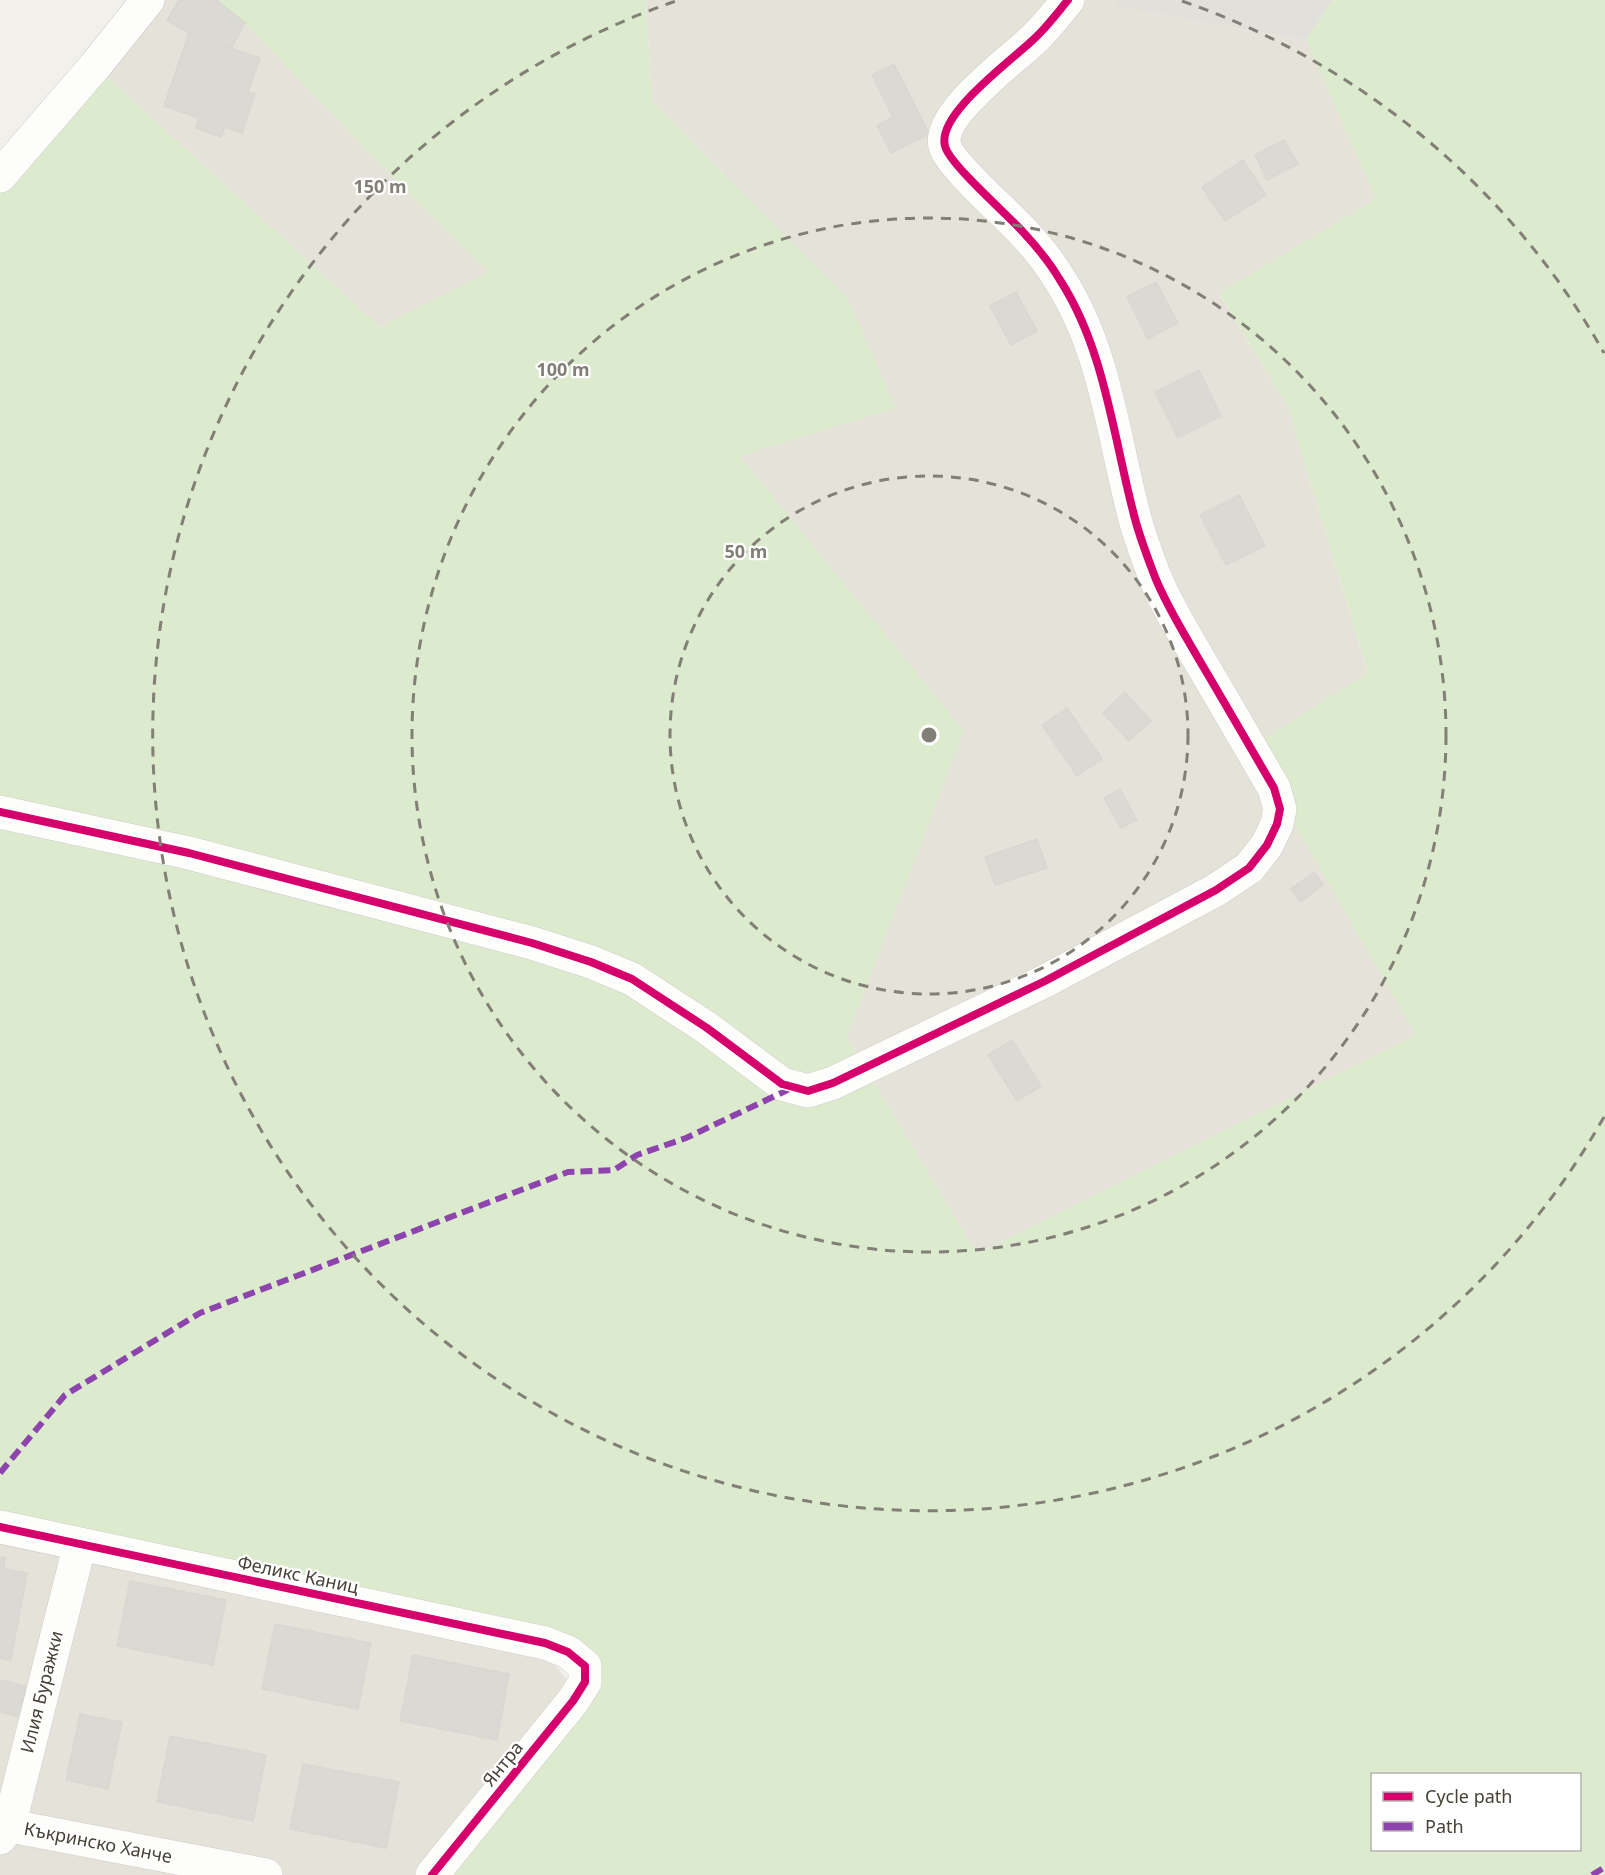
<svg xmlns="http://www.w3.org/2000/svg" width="1605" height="1875" font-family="'Noto Sans',sans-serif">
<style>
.residential{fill:#e5e2d9}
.industrial{fill:#e2e0db}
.green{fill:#dceacd;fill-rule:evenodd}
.building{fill:#dad9d4;stroke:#d9d7d1;stroke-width:1.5}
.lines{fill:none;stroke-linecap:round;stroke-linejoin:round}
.minor-casing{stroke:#cfcdc9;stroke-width:34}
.minor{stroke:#fdfdfc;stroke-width:33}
.quiet{stroke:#8e44ad;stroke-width:6;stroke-dasharray:12 6;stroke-linecap:butt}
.cycleway-casing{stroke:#fff;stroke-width:11}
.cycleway{stroke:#d6006c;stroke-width:8}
.ring{fill:none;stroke:#827f76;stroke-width:3;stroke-dasharray:10 8}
.labels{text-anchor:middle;stroke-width:4.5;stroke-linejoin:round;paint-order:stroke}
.street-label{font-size:18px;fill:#464237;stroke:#fff}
.centre{fill:#827f76;stroke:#fff;stroke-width:3}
.ring-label{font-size:18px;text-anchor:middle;font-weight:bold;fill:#827f76;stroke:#fff;stroke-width:4.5;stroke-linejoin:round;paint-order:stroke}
</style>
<rect width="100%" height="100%" fill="#f1f0eb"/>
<!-- residential -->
<path class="residential" d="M148,0H216L245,23L400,185L490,272L380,327L95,66Z
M646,0H1114L1119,7L1306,40L1376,199L1219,294L1287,405L1368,674L1250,747L1417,1035L977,1254L847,1037L963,731L739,455L895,408L722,171L652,101Z
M0,1540L550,1658L571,1686L453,1875H0Z"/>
<!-- industrial -->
<path class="industrial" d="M1114,0H1333L1306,40L1119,7Z"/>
<!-- green -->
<path class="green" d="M216,0H646L652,101L848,299L896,408L740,456L964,731L847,1037L977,1254L1416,1035L1250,747L1368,673L1287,405L1219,293L1376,199L1306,40L1333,0H1605V1875H432L585,1666L0,1527V176L95,66L380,327L489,272L400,185L245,23ZM1372,1774H1580V1850H1372Z"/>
<!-- building -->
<path class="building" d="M179,0H216L245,23L231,48L189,33L167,20Z
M189,33L260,58L248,92L255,94L242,133L225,127L221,137L196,128L199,118L164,106Z
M894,64L929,134L891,153L877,125L893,117L872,75Z
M1284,140L1298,164L1267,180L1255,155Z
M1243,160L1266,195L1225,221L1202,187Z
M1156,282L1178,323L1148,339L1127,297Z
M1016,292L1037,331L1011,345L990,306Z
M1199,370L1221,416L1178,438L1155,392Z
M1239,495L1265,546L1226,565L1200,515Z
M1125,692L1151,721L1129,741L1103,713Z
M1067,708L1102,759L1077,776L1042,725Z
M1120,789L1137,820L1121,828L1104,798Z
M1037,839L1047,868L995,885L985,857Z
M1314,872L1323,884L1301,902L1291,889Z
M1012,1040L1041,1086L1017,1101L988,1055Z
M0,1557L5,1558L4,1569L27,1573L11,1660L0,1658Z
M130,1581L226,1600L213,1665L117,1646Z
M275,1624L371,1643L358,1709L262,1689Z
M413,1655L509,1674L497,1740L400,1721Z
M0,1680L26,1686L20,1717L0,1712Z
M80,1714L122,1722L108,1789L66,1780Z
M170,1736L266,1755L253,1821L157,1802Z
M303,1764L399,1782L386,1848L290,1829Z"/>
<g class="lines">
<!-- minor casing -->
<g class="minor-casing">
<path id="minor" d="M0,176L95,66L148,0
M0,812L189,853L532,943L591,962L632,979L707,1028L782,1084L808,1091L833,1083L1045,981L1216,890L1249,868L1267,845L1277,824L1280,809L1274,788C1250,747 1226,705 1201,663C1185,635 1167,607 1155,577C1147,556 1138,533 1133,511C1113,434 1104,348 1060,280C1050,263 1037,247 1023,232C1008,215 949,164 945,146C936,113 1016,58 1038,35C1049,24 1058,12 1068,0
M0,1527L545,1643L568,1652L585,1666V1682L573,1701L432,1875
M0,1824L266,1875
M0,1838L9,1826L80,1544"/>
</g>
<!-- minor -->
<use href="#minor" class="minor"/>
<!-- quiet -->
<path class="quiet" d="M0,1473L65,1395L200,1313L568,1172L614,1170L637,1155L686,1138L794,1087
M1592,1875L1605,1867"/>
<!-- cycleway casing -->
<g class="cycleway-casing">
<path id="cycleway" d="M0,812L189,853L532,943L591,962L632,979L707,1028L782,1084L808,1091L833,1083L1045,981L1216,890L1249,868L1267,845L1277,824L1280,809L1274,788C1250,747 1226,705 1201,663C1185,635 1167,607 1155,577C1147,556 1138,533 1133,511C1113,434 1104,348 1060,280C1050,263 1037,247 1023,232C1008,215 949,164 945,146C936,113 1016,58 1038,35C1049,24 1058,12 1068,0
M0,1527L545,1643L568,1652L585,1666V1682L573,1701L432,1875"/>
</g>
<!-- cycleway -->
<use href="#cycleway" class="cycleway"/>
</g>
<!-- distance rings -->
<g class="ring">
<circle cx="929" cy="735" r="259"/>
<circle cx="929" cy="735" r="517"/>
<path d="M1604 1117A776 776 0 1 1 676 1M1182 1A776 776 0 0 1 1604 353"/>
</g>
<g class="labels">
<!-- street labels -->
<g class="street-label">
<text transform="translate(298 1575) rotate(12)" y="6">Феликс Каниц</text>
<text transform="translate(42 1692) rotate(-76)" y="6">Илия Буражки</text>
<text transform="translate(503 1764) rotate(-51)" y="6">Янтра</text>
<text transform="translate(98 1843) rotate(11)" y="6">Къкринско Ханче</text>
</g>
</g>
<circle cx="929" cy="735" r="9" class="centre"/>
<g class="ring-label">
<text x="380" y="193">150 m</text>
<text x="563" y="376">100 m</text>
<text x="746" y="558">50 m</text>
</g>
<!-- legend -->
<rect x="1371" y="1773" width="210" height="78" fill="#ffffff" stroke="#b5b3af" stroke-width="1.5"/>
<rect x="1383" y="1792" width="30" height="9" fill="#d6006c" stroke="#b5b3af" stroke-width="1.5"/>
<text x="1425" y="1803" font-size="18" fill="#464237">Cycle path</text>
<rect x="1383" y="1822" width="30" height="9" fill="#8e44ad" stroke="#b5b3af" stroke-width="1.5"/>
<text x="1425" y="1833" font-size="18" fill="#464237">Path</text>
</svg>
